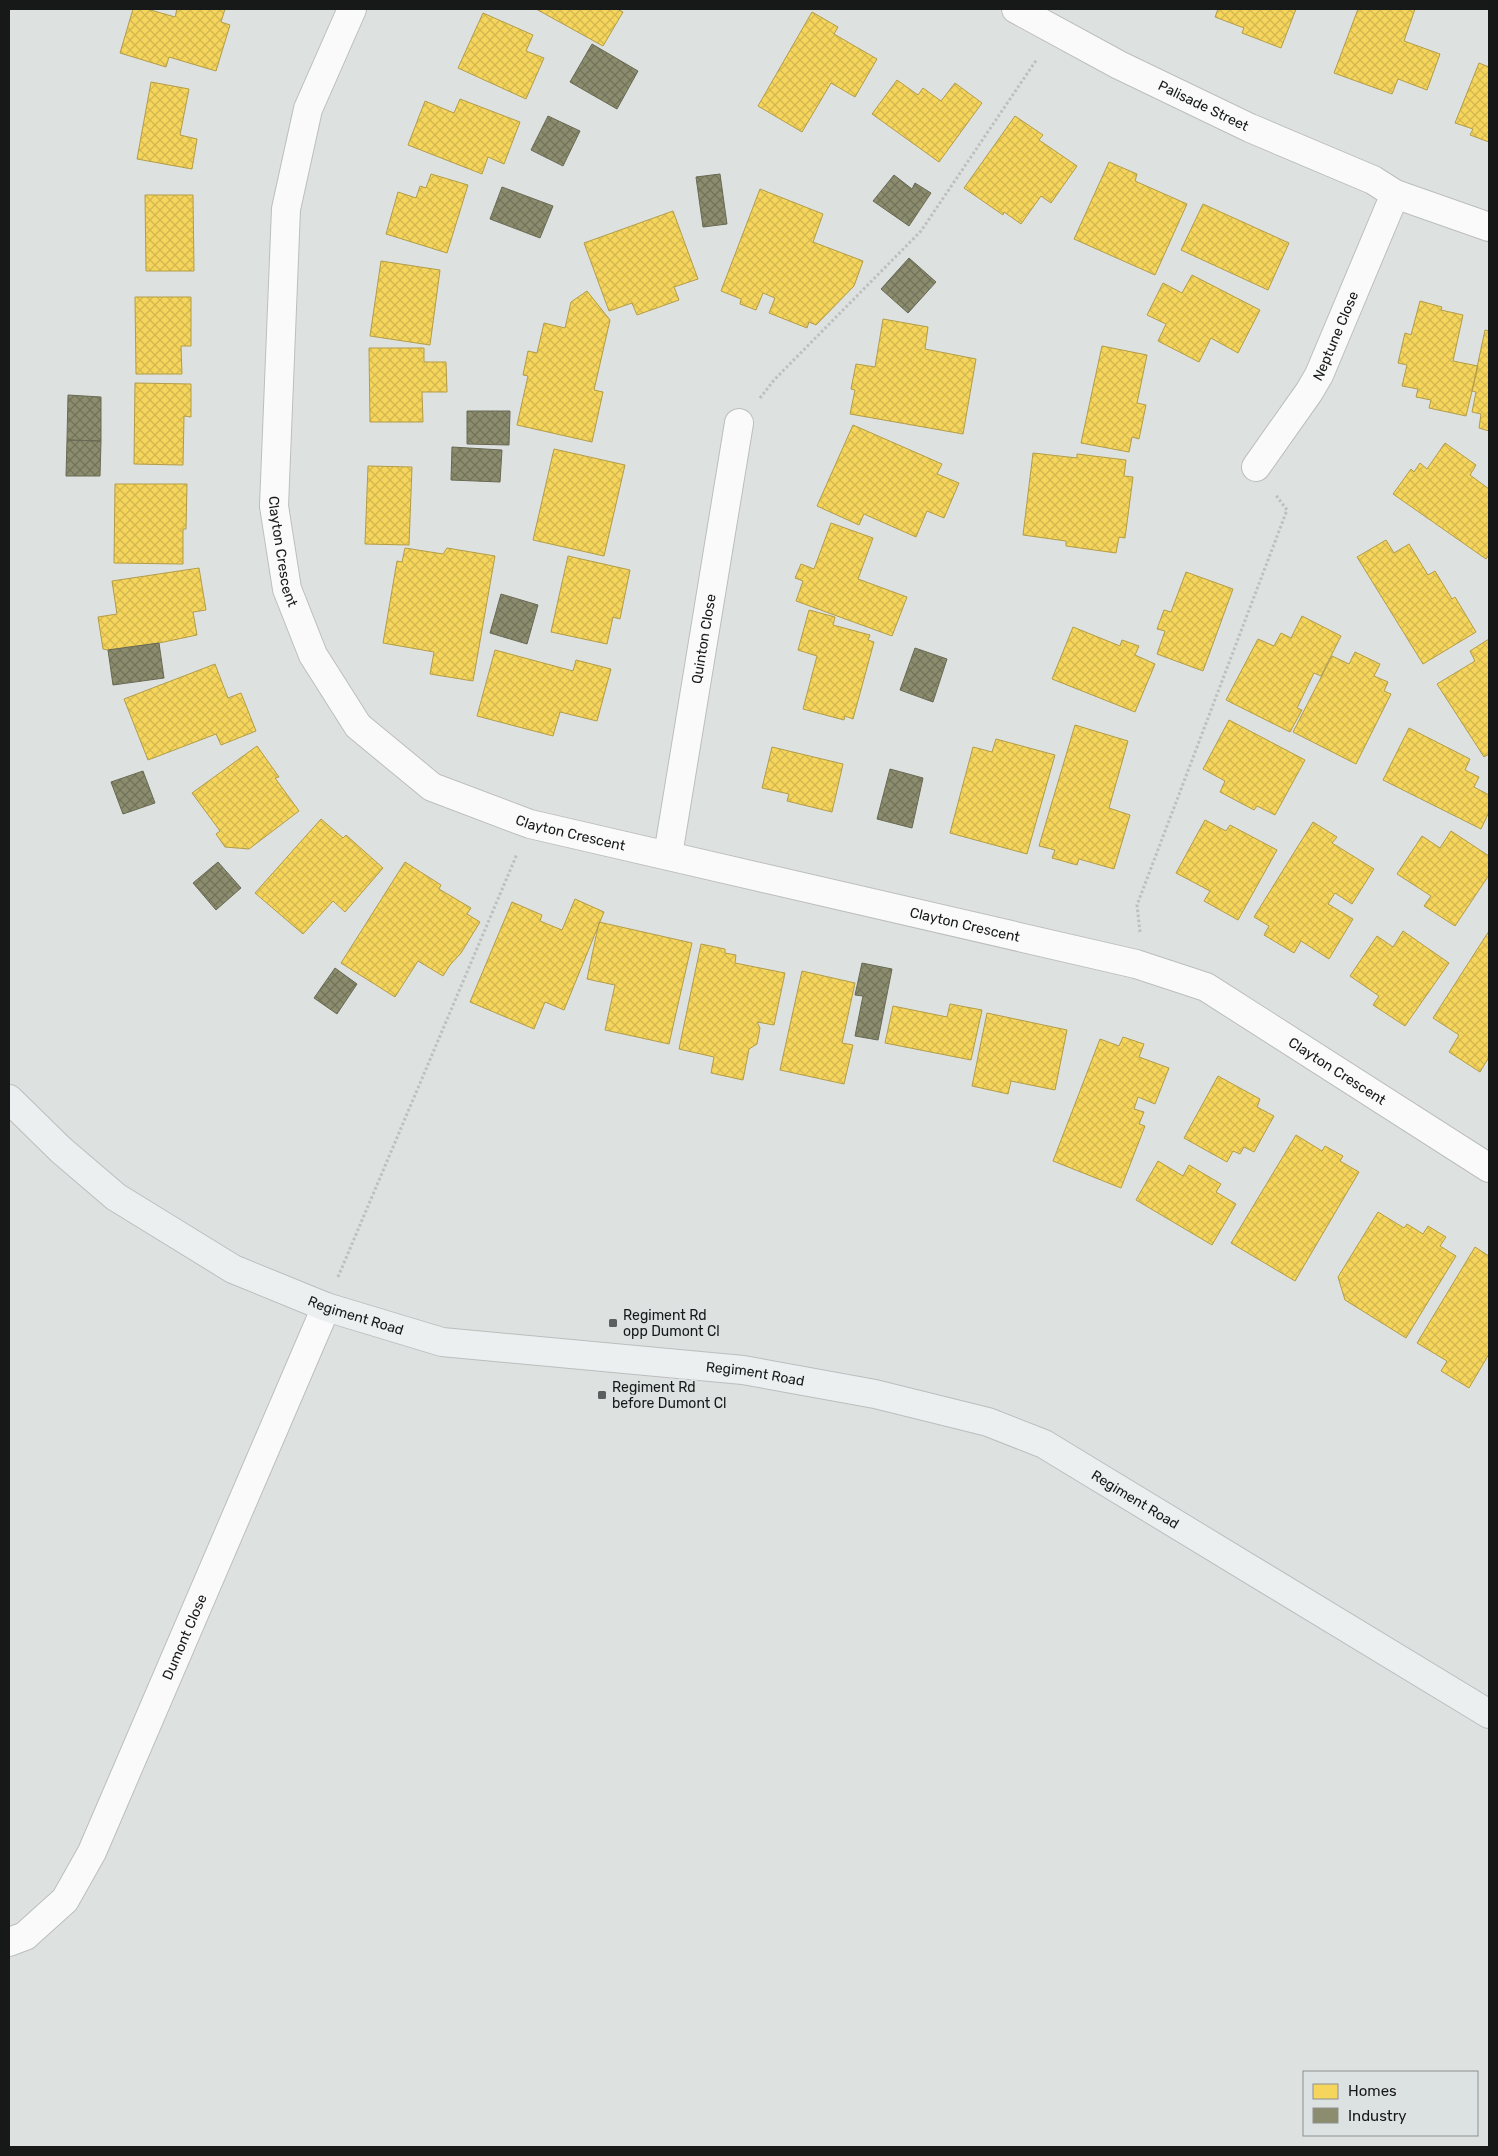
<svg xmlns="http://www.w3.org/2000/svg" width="1498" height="2156" font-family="Rubik,sans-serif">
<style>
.homes{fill:url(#homes-cross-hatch);stroke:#b39d48}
.industry{fill:url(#industry-cross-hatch);stroke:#696a54}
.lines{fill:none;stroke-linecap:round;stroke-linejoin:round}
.street-casing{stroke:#bcbebd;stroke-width:30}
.secondary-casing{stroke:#bcbebd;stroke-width:30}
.path{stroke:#bebfbf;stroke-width:3;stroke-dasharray:2.5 2.5;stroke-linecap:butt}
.street{stroke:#fafafa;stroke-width:28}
.secondary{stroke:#ebeff0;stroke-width:28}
.poi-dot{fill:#5c5f5e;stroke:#dce2e1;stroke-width:2}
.labels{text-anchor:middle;stroke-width:5;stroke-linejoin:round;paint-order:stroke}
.street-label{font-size:14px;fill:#171918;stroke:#dce2e1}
.poi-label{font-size:14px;fill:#171918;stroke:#dce2e1;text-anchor:start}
</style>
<defs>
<pattern id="homes-cross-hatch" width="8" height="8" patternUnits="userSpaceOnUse" patternTransform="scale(1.25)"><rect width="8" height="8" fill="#f6d55c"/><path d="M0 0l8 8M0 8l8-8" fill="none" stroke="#d2b64f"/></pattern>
<pattern id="industry-cross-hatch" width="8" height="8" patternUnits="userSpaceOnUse" patternTransform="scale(1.25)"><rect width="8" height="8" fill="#8c8c6e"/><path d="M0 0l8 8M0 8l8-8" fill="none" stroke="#717259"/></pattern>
</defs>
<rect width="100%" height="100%" fill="#dde1e0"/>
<!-- homes -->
<path class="homes" d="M133,9H147L175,17L177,9H225L221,22L230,25L216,71L169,57L166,67L120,53Z
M536,9H617L623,12L603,46Z
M1218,9H1296L1281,48L1242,33L1244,28L1215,17Z
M1358,9H1415L1404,41L1440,54L1427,90L1398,79L1392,94L1334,73Z
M812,12L838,27L834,34L877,59L855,97L831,83L802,132L758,106Z
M483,13L533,35L526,51L544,58L526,99L458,68Z
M1479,63L1489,67V142L1470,135L1473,129L1455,123Z
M897,80L918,95L923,88L941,101L955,83L982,103L939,162L872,114Z
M151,82L189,89L180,135L197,139L192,169L137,159Z
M460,99L520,122L504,164L488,157L482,174L408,145L425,101L454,113Z
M1015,116L1043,135L1039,140L1077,166L1051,203L1041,196L1021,224L1004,212L1003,215L964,188Z
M1109,162L1137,174L1135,181L1187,204L1155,275L1074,239Z
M431,174L468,185L447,253L386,234L398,192L416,198L420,186L426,188Z
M760,189L823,214L813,242L863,261L854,286L816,325L809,322L807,328L769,313L775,298L763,293L756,310L740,304L741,299L721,291Z
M145,195H193L194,271H146Z
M1203,204L1289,243L1268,290L1181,250Z
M673,211L698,279L674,287L679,300L637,315L632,303L609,311L584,243Z
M381,261L440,270L430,345L370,336Z
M1192,275L1260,310L1238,353L1211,338L1199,362L1158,341L1166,324L1147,315L1163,283L1182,293Z
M587,291L610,320L594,390L603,392L592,442L517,425L528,376L523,375L528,351L537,353L544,323L565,328L571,302Z
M135,297H191V346H181L182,374H136Z
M1420,301L1442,307L1441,310L1463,315L1453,361L1478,366L1466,416L1429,408L1431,400L1416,397L1418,389L1402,386L1407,365L1398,363L1405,333L1411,335Z
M883,319L928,327L925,349L976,359L963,434L850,414L855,390L851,389L856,364L875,367Z
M1485,330L1489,331V431L1479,428L1481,414L1472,412L1476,392L1472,391Z
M1102,346L1147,355L1137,403L1146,405L1139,439L1132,437L1129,452L1081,443Z
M369,348H424V362H446L447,392H422L423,422H370Z
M135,383L191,384V417L184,416L183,465L134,464Z
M853,425L942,464L937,474L959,483L944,518L927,511L916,537L864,514L859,525L817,506Z
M1445,443L1476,465L1470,475L1489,489V555L1486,559L1393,494L1411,469L1414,472L1420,463L1427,469Z
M554,449L625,465L604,556L533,540Z
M1033,453L1077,458V454L1126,460L1124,476L1133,477L1125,538L1119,537L1116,553L1066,546V541L1023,535Z
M368,466L412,467L409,545L365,544Z
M115,484H187L186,529H183V564L114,563Z
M831,523L873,538L858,579L907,597L892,636L796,601L803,581L795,578L801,564L814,569Z
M1386,540L1394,553L1409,544L1428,575L1435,571L1452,599L1455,597L1476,632L1423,664L1357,557Z
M405,548L443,554L447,548L495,556L473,681L430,674L434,652L383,643L397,561L402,562Z
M568,556L630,570L620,619L613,617L607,644L551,632Z
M199,568L206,610L193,612L197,635L159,643L108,650L103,649L98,617L117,614L112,581Z
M1186,572L1233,589L1203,671L1157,654L1165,631L1157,629L1164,610L1171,612Z
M809,610L835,617L833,625L870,635L868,640L874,642L853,719L845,716L844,720L803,709L817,656L798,650Z
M1302,616L1341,636L1321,676L1314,673L1297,708L1302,710L1290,732L1226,700L1258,639L1274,646L1281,633L1291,638Z
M1073,627L1120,646L1122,640L1139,646L1135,655L1155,664L1135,712L1052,679Z
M1489,639V754L1484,757L1437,684L1475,661L1470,651Z
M495,650L573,671L576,660L611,669L597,721L560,712L553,736L477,716Z
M1355,652L1380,664L1374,676L1388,682L1384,691L1391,694L1356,764L1293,732L1332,656L1349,664Z
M215,664L228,698L241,693L256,731L221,745L216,734L148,760L124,699Z
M1229,720L1305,760L1275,815L1257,806L1254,810L1220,792L1225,781L1203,769Z
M1075,725L1128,741L1109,808L1130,815L1114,869L1079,859L1077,865L1052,858L1055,850L1039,846Z
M1409,728L1470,759L1465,770L1479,777L1474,787L1489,795V812L1481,829L1383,780Z
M996,739L1055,755L1027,854L950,833L973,747L992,752Z
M257,746L279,777L275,778L299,811L249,849L225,847L216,834L220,831L192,793Z
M772,747L843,764L832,812L787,801L789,794L762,788Z
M321,819L343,838L346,835L383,868L345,912L333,901L303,934L255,893Z
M1205,820L1226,831L1230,825L1277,850L1238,920L1204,901L1210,891L1176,873Z
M1313,822L1337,837L1332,843L1374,869L1352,904L1335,893L1328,904L1353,919L1329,959L1301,941L1294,953L1264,935L1269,926L1254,917Z
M1451,831L1489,856V875L1455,926L1424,906L1431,896L1397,874L1422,836L1440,848Z
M405,862L441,885L439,889L471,908L467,914L480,922L461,953L450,965L443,976L418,961L395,997L341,963Z
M575,899L604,912L564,1010L545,1002L534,1029L470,1002L512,902L542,915L540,921L562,930Z
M599,922L692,943L669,1044L605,1030L615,985L587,979Z
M1403,931L1449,963L1405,1026L1373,1005L1379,996L1350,976L1377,936L1393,947Z
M1489,931V1057L1480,1072L1449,1052L1459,1035L1433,1018Z
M701,944L725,949V953L736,955L735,963L785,973L774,1025L757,1022L760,1028L757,1044L749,1049L743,1080L711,1073L714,1057L679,1049Z
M802,971L855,983L842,1043L853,1045L844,1084L780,1070Z
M950,1004L982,1010L971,1060L885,1043L893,1006L947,1017Z
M987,1013L1067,1030L1055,1090L1011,1081L1008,1094L972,1086Z
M1123,1037L1144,1044L1139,1057L1169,1068L1155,1104L1138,1097L1134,1109L1144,1112L1139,1124L1145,1126L1121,1188L1053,1161L1100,1039L1119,1046Z
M1218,1076L1260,1099L1257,1107L1274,1116L1254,1152L1244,1147L1240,1154L1233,1151L1227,1162L1184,1138Z
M1296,1135L1322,1151L1325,1146L1343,1156L1340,1161L1359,1172L1295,1281L1231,1243Z
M1158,1161L1183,1176L1189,1165L1221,1184L1216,1192L1236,1204L1212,1245L1136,1200Z
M1378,1212L1404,1228L1407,1224L1423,1234L1428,1226L1446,1237L1440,1246L1456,1256L1406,1338L1345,1300L1338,1277Z
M1475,1247L1489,1256V1354L1469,1388L1441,1371L1447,1361L1417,1343Z"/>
<!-- industry -->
<path class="industry" d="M592,44L638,71L617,109L570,82Z
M548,116L580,131L563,166L531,150Z
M720,174L727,224L703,227L696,177Z
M894,175L912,189L915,183L931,193L909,226L873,201Z
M502,187L553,206L540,238L490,219Z
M909,258L936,282L908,313L881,289Z
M68,395L101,397V441L67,440Z
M467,411H510L509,445L467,444Z
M67,440L101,441L100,476H66Z
M452,447L502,450L500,482L451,480Z
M501,594L538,605L527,644L490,633Z
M159,643L164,678L113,685L108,650Z
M915,648L947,659L933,702L900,690Z
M890,769L923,778L912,828L877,819Z
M143,771L155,803L123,814L111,782Z
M218,862L241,888L216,910L193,883Z
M862,963L892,969L878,1040L855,1036L863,996L855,995Z
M335,968L357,984L337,1014L314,998Z"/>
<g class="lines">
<!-- street casing -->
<g class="street-casing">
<g id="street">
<path id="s1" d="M352,9L308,109L286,209L274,506L287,589L313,655L358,726L432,787L530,824L1136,964L1206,987L1489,1168"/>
<path id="s2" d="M1016,9L1119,65L1250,128L1373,180L1395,194L1489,227"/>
<path id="s3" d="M1256,467L1309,392L1319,375L1395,194"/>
<path id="s4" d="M668,855L739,423"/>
<path id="s5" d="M9,1942L25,1936L65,1900L92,1852L326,1307"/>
</g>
</g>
<!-- secondary casing -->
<g class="secondary-casing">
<g id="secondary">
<path id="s6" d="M9,1099L61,1150L116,1197L233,1269L326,1307L442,1342L743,1370L875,1394L988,1422L1044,1444L1489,1714"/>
</g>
</g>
<!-- path -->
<path class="path" d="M760,398L774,380L921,231L1037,59
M1140,932L1137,905L1287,510L1275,494
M338,1277L517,854"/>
<!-- street -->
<use href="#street" class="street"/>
<!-- secondary -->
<use href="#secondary" class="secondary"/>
</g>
<!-- markers -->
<g class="poi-dot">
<rect x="608" y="1318" width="10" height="10" rx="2.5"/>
<rect x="597" y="1390" width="10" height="10" rx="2.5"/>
</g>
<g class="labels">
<!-- street labels -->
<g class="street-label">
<text dy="5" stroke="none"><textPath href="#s2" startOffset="211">Palisade Street</textPath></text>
<text dy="5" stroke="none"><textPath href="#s3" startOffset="154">Neptune Close</textPath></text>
<text dy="5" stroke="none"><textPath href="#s1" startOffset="555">Clayton Crescent</textPath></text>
<text dy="5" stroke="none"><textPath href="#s4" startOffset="219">Quinton Close</textPath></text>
<text dy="5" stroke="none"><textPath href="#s1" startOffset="990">Clayton Crescent</textPath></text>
<text dy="5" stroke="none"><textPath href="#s1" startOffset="1395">Clayton Crescent</textPath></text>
<text dy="5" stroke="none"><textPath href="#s1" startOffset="1800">Clayton Crescent</textPath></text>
<text dy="5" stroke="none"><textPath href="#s6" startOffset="414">Regiment Road</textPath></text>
<text dy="5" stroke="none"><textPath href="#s6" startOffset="819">Regiment Road</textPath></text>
<text dy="5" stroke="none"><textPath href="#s6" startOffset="1224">Regiment Road</textPath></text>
<text dy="5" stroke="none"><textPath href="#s5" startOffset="360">Dumont Close</textPath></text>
</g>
<!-- poi labels -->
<g class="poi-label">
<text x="623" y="1320">Regiment Rd<tspan x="623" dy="16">opp Dumont Cl</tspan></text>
<text x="612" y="1392">Regiment Rd<tspan x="612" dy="16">before Dumont Cl</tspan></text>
</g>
</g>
<!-- border -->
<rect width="1498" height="2156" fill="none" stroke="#171918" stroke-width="20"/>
<!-- legend -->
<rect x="1303" y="2071" width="175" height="65" fill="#dce2e1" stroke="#8d9291"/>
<rect x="1313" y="2084" width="25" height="15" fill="#f6d55c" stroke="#8d9291"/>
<text x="1348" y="2096" font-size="15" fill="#171918">Homes</text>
<rect x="1313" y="2108" width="25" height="15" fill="#8c8c6e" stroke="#8d9291"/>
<text x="1348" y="2121" font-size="15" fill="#171918">Industry</text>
</svg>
